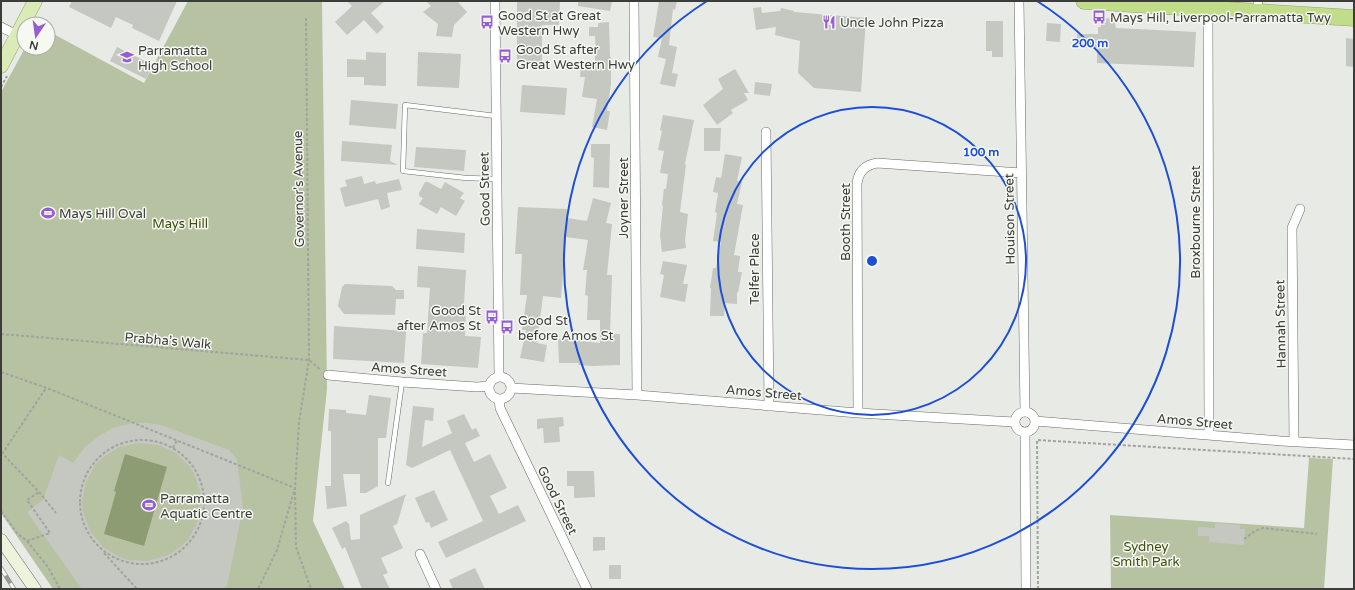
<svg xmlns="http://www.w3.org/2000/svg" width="1355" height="590" font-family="'Varela Round',sans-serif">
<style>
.green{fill:#b7c2a3}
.water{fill:#8e9c74}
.building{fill:#c5c7c1;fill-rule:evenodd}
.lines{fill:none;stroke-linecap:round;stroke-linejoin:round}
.lane-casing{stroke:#696b65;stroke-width:5.5}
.street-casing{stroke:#696b65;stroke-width:10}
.secondary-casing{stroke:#696b65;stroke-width:13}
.primary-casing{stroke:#92a56e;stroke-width:15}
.highway-casing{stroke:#92a56e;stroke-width:17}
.path{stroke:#a1a39e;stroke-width:2;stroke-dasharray:3 2;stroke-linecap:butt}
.lane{stroke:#fff;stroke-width:4.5}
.street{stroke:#fff;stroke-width:9}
.secondary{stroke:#ecf5dc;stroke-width:12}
.primary{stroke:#daebb8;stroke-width:14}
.highway{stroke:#c1dd89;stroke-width:16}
.rail-casing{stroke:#959793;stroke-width:4.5}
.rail{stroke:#f6f8f2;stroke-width:3;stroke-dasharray:9;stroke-linecap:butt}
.ring{fill:none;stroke:#1d4ed8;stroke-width:2}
.labels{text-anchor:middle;stroke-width:3;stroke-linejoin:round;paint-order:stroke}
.poi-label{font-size:13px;fill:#3c3d3b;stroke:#f6f8f2;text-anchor:start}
.street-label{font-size:13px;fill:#3c3d3b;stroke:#f6f8f2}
.park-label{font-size:13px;fill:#3d4e0d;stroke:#f6f8f2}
.centre{fill:#1d4ed8;stroke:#f6f8f2;stroke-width:2}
.ring-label{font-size:12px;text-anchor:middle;font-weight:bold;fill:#1d4ed8;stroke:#f6f8f2;stroke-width:3;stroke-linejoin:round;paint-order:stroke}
</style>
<rect width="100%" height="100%" fill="#e8ebe5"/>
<!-- green -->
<path class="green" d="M188,1H322L327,389L313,521L345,589H53L1,513V92L25,48H48V31L144,83Z
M1309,458L1333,459L1324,589H1111L1110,515L1304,528Z"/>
<!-- water -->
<path class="water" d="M125,454L167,467L144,546L104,534L116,492L114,491Z"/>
<!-- building -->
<path class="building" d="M72,1H177L159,41L132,28L133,25L116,17L111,28L69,7Z
M347,1H385L371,13L384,27L377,34L364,20L347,35L335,22L352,6Z
M426,1H457L467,12L454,25L452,37L436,36L438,24L423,12L431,6Z
M517,1H560L559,25H542V62H517Z
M578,1H612L610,11L578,6Z
M659,1H677L675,10L673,9L669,45L677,47L672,73L678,74L675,87L660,84L666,59L658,57L662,38L653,37Z
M761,7L762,13L780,11L781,8L794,11V12L866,18L861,92L814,88L798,73L800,41L775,35L776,27L756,30L753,8Z
M1101,18L1114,19L1116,28L1196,32L1194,67L1097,63V48H1077V34H1098V27H1101Z
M986,21H1003V57H992V51H986Z
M609,22L610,57H611V84L607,111H610L607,130L592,127L597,99L582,97L585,77H580L581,65L595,66V56H596L595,36H589V27H598V23Z
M1047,23L1061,24L1060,42L1046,41Z
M1346,38L1354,39V67L1346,66Z
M117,47L153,65L146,79L110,61Z
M366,52L386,53V86L364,85V77H347V59L366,60Z
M418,52L461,54L459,88L417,86Z
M735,69L749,93H744L748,100L731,110L733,113L717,125L703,105L723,89L718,79Z
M755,82L772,84L770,96L754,94Z
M522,85L567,88L565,115L520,112Z
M351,100L398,104L396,129L349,125Z
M663,115L694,120L685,164L686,165L680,212L688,214L685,240L686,248L662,252L660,235L663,206L662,205L664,189H666L668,174L660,173L664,151L658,150L662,131L660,130Z
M704,128H721L720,151H704Z
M342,141L392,145L390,161L398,165L341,161Z
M591,144H610L609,188L593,187L594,158L591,157Z
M416,147L466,150L464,171L414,167Z
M725,154L742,157L737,181L742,182L737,204L743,205L734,255L740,256L738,272H742L738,293L737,292V304L725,303L724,316H710L711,288H710L713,268H716L721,242L713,241L717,213L715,212L718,193L713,192L716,177L721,178Z
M362,176L364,184L375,181L376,184L399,179L402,190L387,193L390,207L381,210L378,199L345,207L340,188L347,186L345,180Z
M425,182H428L441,189L445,182L464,193L460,198L465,201L456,216L441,207L437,214L419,204L423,198L419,196V193Z
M593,198L611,203L606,223L612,224L607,275H612L610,334H620V365L593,366L578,365L579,363H559L558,339H574V340L600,343V320H587L588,296L585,295L587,270H583L588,240L566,237L561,298L543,296L537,343L547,345L544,362L520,358L526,330H522L527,295H520L522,254H515L518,207L567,209V218L587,221Z
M417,229L465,233L464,253L416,249Z
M663,261L687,265L683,284H688L685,302L660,297L664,275L660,274Z
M418,266L466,270L464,304L466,305L465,336L481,337L478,368L421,364L423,333H427L430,288L417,287Z
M345,284L392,286L396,290H404V299H396L395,315L344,314L338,306L342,287Z
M334,326L406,331L404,363L333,359Z
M369,395L391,398L386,438H378V486L366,493H360V474H343L347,506L327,509L325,486H331V431H328L329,409L346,410V413L366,415Z
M413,406L434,408L433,421L425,420L422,447L452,433L447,421L464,414L472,430L476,428L480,436L465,443L474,462L490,454L507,488L490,496L499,514L518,505L526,521L446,558L438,542L483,521L450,450L412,468L406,465Z
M563,417L564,426L559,427L560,442L544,443L543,428L537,429V419Z
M132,423H148L161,425L229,450L234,455L237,460L243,508L227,586L222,589H82L27,512L43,500L59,455L73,463L85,447L99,436L113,428ZM139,443L158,445L176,453L190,467L195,476L201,494L200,514L197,523L188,540L174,552L165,556L147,561L128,560L119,557L103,547L90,531L83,512L82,502L86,482L95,465L102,458L119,447Z
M567,471H594L595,497L574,498V486H567Z
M434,490L448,520L431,528L429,522L426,523L415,498Z
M406,494L397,524L393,526L403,548L381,558L388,573L383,575L390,589H362L345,547L342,549L332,528L346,521L349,524L351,540L360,539V515Z
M1215,523L1240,525V529H1245L1244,545L1209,542V536H1198V527L1215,528Z
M593,537H605V550L593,551Z
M609,565H621V579H609Z
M475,568L485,589H453L449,580Z"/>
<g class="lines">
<!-- lane casing -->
<g class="lane-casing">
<path id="lane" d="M496,116L405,105L403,171L466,178L497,179
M388,483L402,382"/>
</g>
<!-- street casing -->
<g class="street-casing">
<path id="street" d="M495,1L499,377
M634,1L637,395
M1019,1L1025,412
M1258,2V1
M1208,9L1209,435
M1,27L17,35
M766,132L769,406
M328,375L402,382L477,387L489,386
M489 388a11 11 0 1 1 22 0a11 11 0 1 1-22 0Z
M511,388L637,395L858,413L1014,422
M499,399L500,408L587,589
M1015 422a10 10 0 1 1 20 0a10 10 0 1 1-20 0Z
M858,413L857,184C858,172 865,165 877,163L1022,173
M1035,421L1281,441L1354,445
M1025,433L1026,589
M1294,441L1292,228L1300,209
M420,554L436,589"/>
</g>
<!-- secondary casing -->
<g class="secondary-casing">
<path id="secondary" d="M1,540L35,589"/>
</g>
<!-- primary casing -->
<g class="primary-casing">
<path id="primary" d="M1,66L35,1"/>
</g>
<!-- highway casing -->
<g class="highway-casing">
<path id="highway" d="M1084,1L1354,18"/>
</g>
<!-- path -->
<path class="path" d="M306,18L309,360L299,422L295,488L296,547L311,589
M1,87L7,76
M1,334L309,360L321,370
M1,372L47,388L295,488L277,550L258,589
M80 502a62 62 0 1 1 124 0a62 62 0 1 1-124 0Z
M173,448L177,440
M1,452L39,492L56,513
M2,454L46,388
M1,511L17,533L27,541L48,567L60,589
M1244,539L1255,531L1263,528L1317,534
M27,541L50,533L27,500L39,492
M104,553L137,589
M1038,589L1037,440L1354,459"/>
<!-- lane -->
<use href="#lane" class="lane"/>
<!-- street -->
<use href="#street" class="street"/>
<!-- secondary -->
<use href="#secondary" class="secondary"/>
<!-- primary -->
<use href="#primary" class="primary"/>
<!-- highway -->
<use href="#highway" class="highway"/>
<!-- rail casing -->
<g class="rail-casing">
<path id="rail" d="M1,568L14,589"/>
</g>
<!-- rail -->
<use href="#rail" class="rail"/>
</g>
<!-- distance rings -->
<g class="ring">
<circle cx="872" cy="261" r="154"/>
<path d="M1037 1A308 308 0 1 1 707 1"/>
</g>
<!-- icons -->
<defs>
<g id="bus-bare" transform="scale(1.08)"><path d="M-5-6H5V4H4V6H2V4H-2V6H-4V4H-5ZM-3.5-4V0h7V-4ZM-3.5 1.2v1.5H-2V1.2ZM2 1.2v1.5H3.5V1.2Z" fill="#975dd5" stroke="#f6f8f2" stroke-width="2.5" paint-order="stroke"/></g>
<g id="restaurant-bare" transform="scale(1.08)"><path d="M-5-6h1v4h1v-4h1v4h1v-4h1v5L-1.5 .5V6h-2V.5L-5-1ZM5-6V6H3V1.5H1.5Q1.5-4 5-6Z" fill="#975dd5" stroke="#f6f8f2" stroke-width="2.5" paint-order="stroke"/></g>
<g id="school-bare" transform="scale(1.08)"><path d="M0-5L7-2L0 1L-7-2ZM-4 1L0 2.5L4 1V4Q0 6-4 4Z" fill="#975dd5" stroke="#f6f8f2" stroke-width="2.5" paint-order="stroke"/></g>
<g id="stadium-bare" transform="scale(1.08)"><path d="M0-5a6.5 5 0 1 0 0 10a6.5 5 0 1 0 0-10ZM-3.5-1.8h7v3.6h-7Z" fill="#975dd5" stroke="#f6f8f2" stroke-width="2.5" paint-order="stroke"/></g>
</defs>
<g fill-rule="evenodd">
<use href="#bus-bare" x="1099" y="17"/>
<use href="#bus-bare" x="487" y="22"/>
<use href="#restaurant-bare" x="829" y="22"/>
<use href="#bus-bare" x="505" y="56"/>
<use href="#school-bare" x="127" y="57"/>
<use href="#stadium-bare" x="48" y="213"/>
<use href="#bus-bare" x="492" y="317"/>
<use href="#bus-bare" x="507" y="327"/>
<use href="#stadium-bare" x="149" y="505"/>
</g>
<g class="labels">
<!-- poi labels -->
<g class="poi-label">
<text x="498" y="20">Good St at Great<tspan x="498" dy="15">Western Hwy</tspan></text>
<text x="1110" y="22">Mays Hill, Liverpool-Parramatta Twy</text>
<text x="840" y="27">Uncle John Pizza</text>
<text x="516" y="54">Good St after<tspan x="516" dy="15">Great Western Hwy</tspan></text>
<text x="138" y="55">Parramatta<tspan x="138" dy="15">High School</tspan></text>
<text x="59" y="218">Mays Hill Oval</text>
<text x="481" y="315" text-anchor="end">Good St<tspan x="481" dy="15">after Amos St</tspan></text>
<text x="518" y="325">Good St<tspan x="518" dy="15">before Amos St</tspan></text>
<text x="160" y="503">Parramatta<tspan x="160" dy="15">Aquatic Centre</tspan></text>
</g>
<!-- street labels -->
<g class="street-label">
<text transform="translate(298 189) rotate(-91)" y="5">Governor's Avenue</text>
<text transform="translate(484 189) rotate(-91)" y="5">Good Street</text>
<text transform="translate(623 198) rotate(-90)" y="5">Joyner Street</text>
<text transform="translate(1009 219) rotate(-91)" y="5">Houison Street</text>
<text transform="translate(845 222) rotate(-90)" y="5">Booth Street</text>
<text transform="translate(1195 222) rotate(-90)" y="5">Broxbourne Street</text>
<text transform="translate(754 269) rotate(-90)" y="5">Telfer Place</text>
<text transform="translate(1280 324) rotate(-91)" y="5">Hannah Street</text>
<text transform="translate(168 340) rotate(5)" y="5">Prabha’s Walk</text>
<text transform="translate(409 369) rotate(4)" y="5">Amos Street</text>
<text transform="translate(764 392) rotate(5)" y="5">Amos Street</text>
<text transform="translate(1195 421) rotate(5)" y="5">Amos Street</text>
<text transform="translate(558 500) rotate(64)" y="5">Good Street</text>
</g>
<!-- park labels -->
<g class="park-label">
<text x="180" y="228">Mays Hill</text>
<text x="1146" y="551">Sydney<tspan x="1146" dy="15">Smith Park</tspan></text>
</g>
</g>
<circle cx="872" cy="261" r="6" class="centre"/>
<g class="ring-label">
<text x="1090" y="47">200 m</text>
<text x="981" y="156">100 m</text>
</g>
<!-- border -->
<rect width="1355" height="590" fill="none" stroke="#3c3d3b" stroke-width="4"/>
<!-- north arrow -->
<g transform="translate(36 36) rotate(193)"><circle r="19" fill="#f6f8f2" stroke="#acada9"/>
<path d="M0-3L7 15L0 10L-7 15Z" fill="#975dd5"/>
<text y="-6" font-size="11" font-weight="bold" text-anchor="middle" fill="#3c3d3b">N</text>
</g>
</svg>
